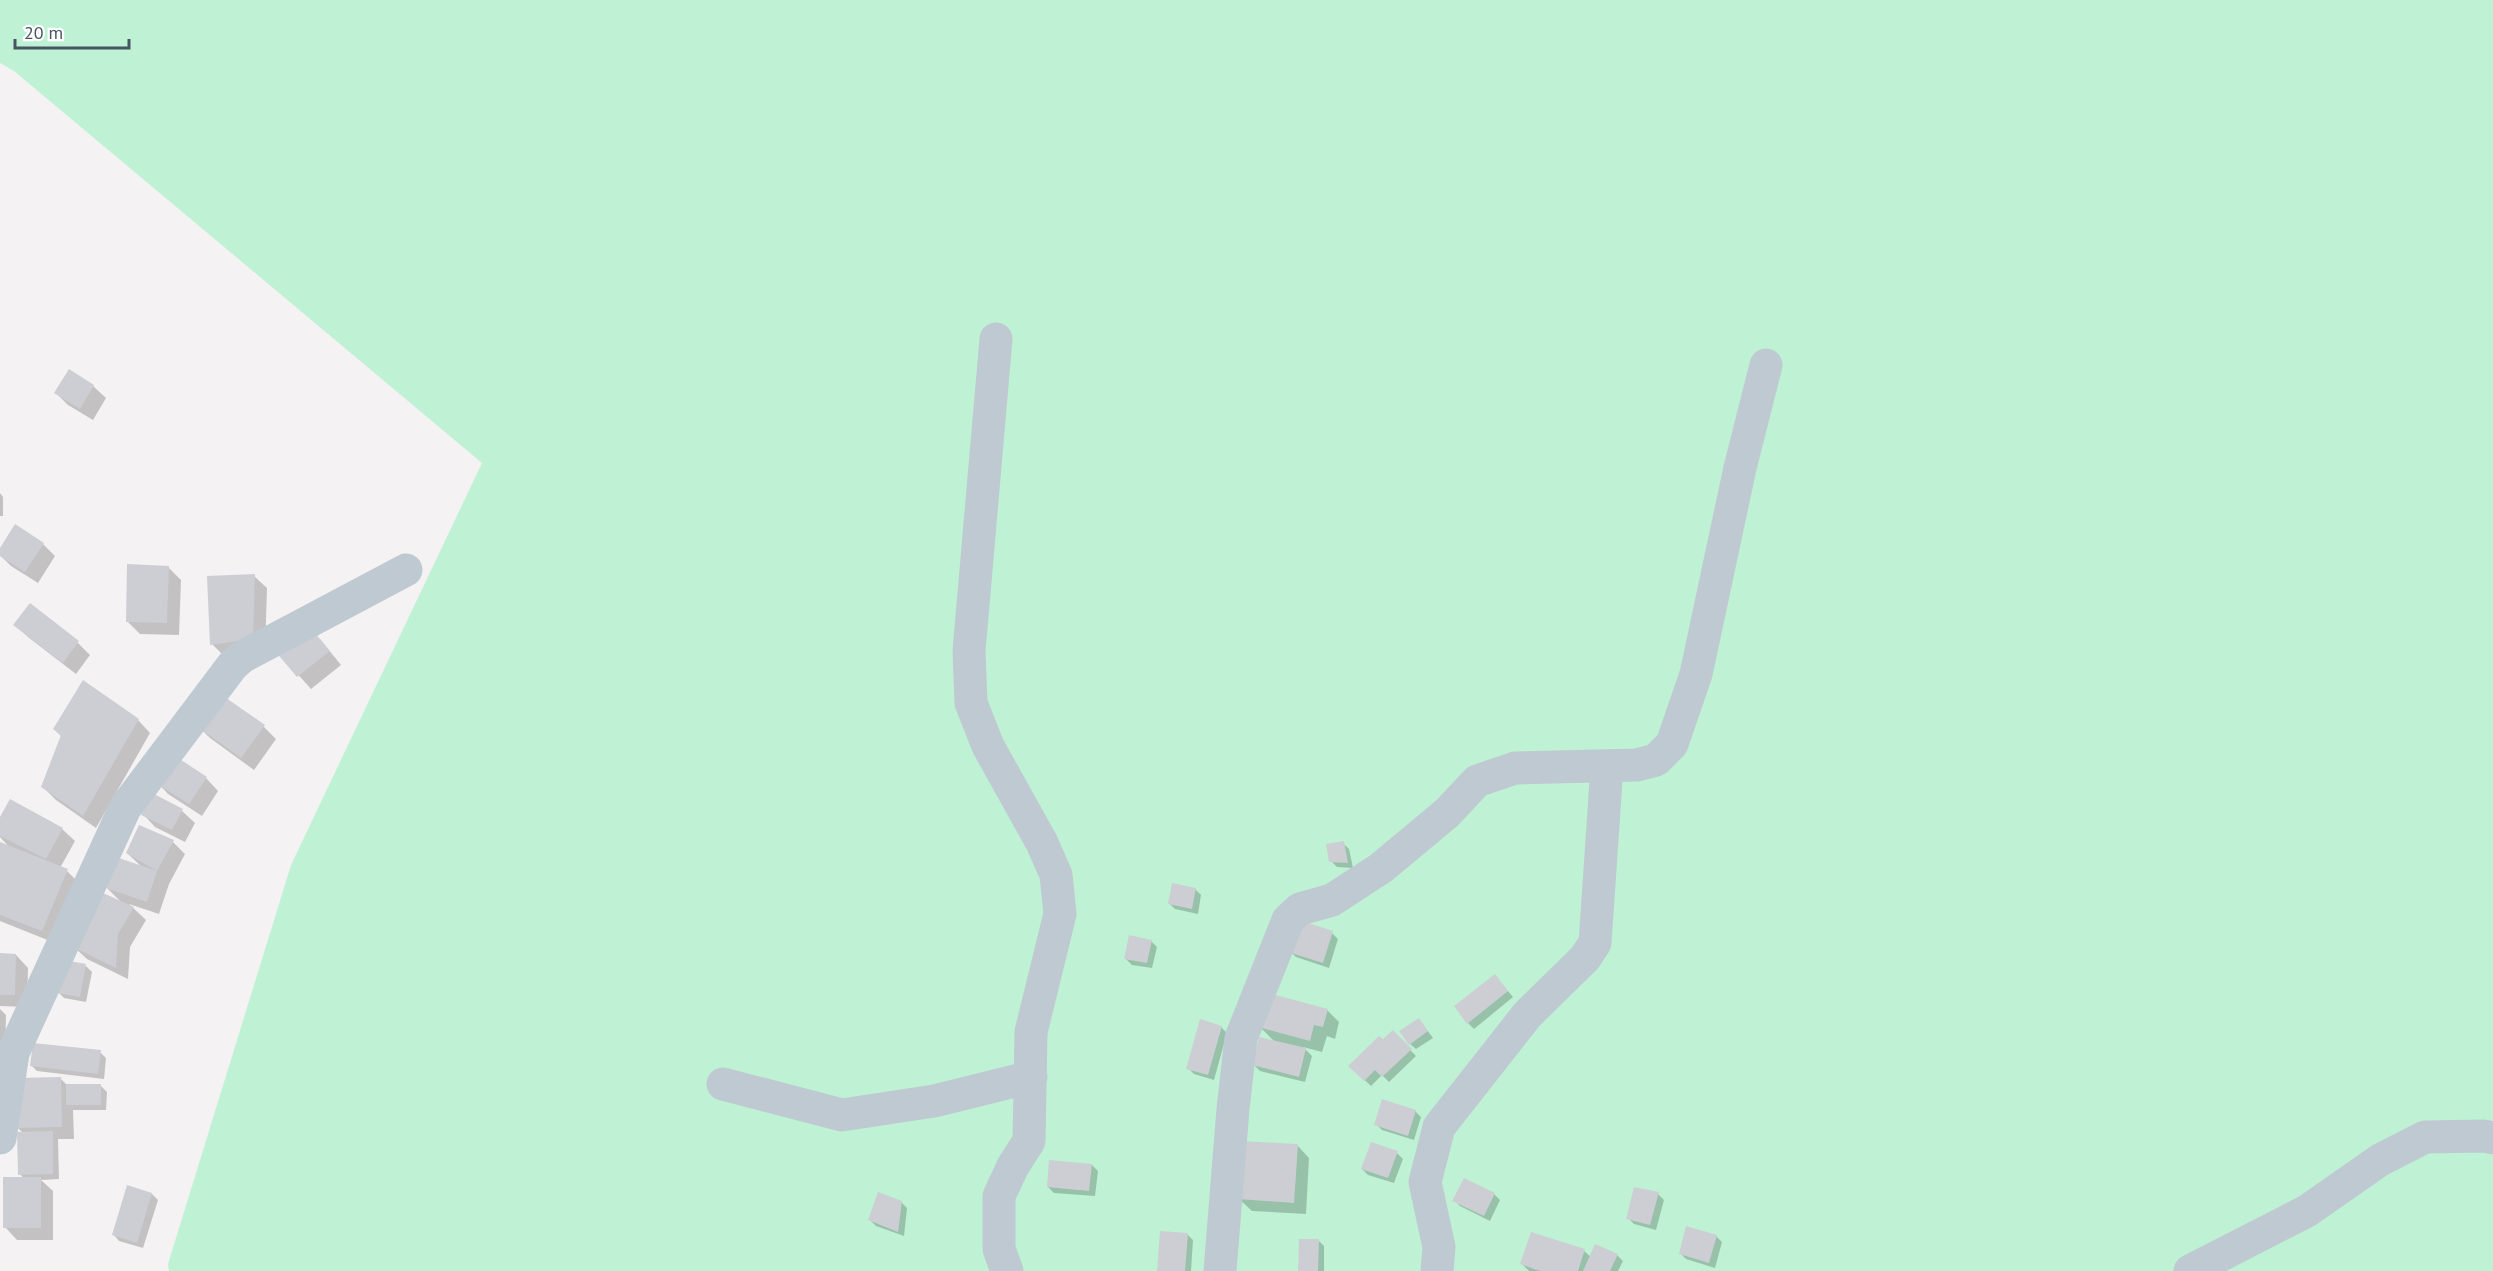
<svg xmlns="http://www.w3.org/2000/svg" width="2493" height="1271" font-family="'PT Sans',sans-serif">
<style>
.green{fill:#bff2d4}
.shadow{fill:#0003}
.building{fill:#ccced4}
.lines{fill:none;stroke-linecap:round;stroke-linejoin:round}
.minor{stroke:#bfc9d2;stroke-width:33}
</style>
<rect width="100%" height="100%" fill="#f4f2f2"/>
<!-- green -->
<path class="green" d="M0,0H2493V1271H169L168,1264L291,865L482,463L14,71L0,63Z"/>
<!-- shadow -->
<path class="shadow" d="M69,371L93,386L106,398L93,420L68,405L56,393Z
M0,493L3,497V516H0Z
M43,544L55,556L38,583L11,566L0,555V551Z
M168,567L181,580L179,635L140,634L127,621Z
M254,576L267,588L265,652L224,656L212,644Z
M15,625L78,643L90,655L76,674L28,637Z
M320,639L341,665L311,689L277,651Z
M138,720L150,733L96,828L56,800L43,787L62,737L54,729Z
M197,725L264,727L276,739L254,770L210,738Z
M206,778L218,791L202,816L168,794L156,781Z
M182,811L195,823L185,842L155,827L143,814Z
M0,820L62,829L75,841L60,868L67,871L79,883L55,943L0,921V844L10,848L0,837Z
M173,842L185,854L169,884L159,914L129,904L146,920L130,947L128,979L87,959L74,947L122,903L107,888L142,867L127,853Z
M1343,843L1349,849L1353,868L1337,867L1331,861Z
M1195,889L1201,895L1198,914L1175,909L1169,903Z
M1332,933L1338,939L1329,968L1296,957L1290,951Z
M1151,941L1157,947L1152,968L1132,965L1126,959Z
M0,955H16L28,968L27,1007L0,1006Z
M86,966L92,972L86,1002L64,998L58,992Z
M1500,982L1513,997L1474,1029L1468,1023Z
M0,1009L6,1015L5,1056H0Z
M1327,1010L1339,1022L1335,1039L1327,1036L1322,1052L1303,1047L1312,1056L1305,1082L1260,1071L1254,1065L1275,1042L1260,1027Z
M1424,1026L1433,1038L1416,1049L1410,1044Z
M1221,1027L1227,1033L1214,1080L1194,1074L1188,1068Z
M1393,1032L1416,1056L1389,1082L1382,1075L1371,1086L1350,1066Z
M100,1052L106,1058L104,1079L37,1071L31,1065Z
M60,1078L67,1085L101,1086L107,1092L106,1110H73L74,1139H58L59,1179L41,1180L53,1191V1240H17L5,1227L24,1179L20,1174L24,1134L17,1127Z
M1415,1111L1421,1117L1414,1140L1382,1130L1376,1124Z
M1297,1145L1309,1158L1306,1214L1252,1211L1239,1199Z
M1397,1153L1403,1159L1394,1183L1368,1175L1362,1169Z
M1092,1165L1098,1171L1095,1196L1054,1193L1048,1187Z
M1464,1180L1494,1194L1500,1200L1490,1221L1460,1206L1454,1200Z
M128,1187L152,1194L158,1200L143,1248L119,1241L114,1235Z
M1658,1194L1664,1200L1656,1230L1634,1224L1628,1218Z
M901,1202L907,1208L904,1236L876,1226L870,1220Z
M1187,1234L1193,1240L1191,1271H1158Z
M1716,1236L1722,1242L1715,1268L1686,1259L1680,1253Z
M1318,1240L1324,1246V1271H1300Z
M1584,1251L1591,1257L1617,1255L1623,1261L1618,1271H1529L1522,1264Z"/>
<!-- building -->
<path class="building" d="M69,369L94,385L80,409L54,393Z
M15,524L44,543L25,572L0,556V548Z
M127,564L169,566L167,623L126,622Z
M255,574L253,639L210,645L207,576Z
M30,603L79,641L63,663L13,625Z
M308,625L330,651L297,677L275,651Z
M83,680L139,719L83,816L41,787L61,735L53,729Z
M219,693L265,725L241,758L195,725Z
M172,754L207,777L189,804L154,782Z
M152,793L183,809L172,830L141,815Z
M10,799L63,828L46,859L0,836V817Z
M139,825L174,840L157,871L126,853Z
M1344,841L1348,863L1329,862L1326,844Z
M0,842L68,869L42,931L0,915Z
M116,857L157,871L147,902L106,888Z
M1172,883L1196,888L1192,909L1168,904Z
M92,888L134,907L118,934L116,968L73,947Z
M1299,920L1333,931L1323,963L1288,952Z
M1129,935L1152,940L1147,963L1124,959Z
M0,953L16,954L15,995H0Z
M63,960L86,964L80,997L56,993Z
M1495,974L1508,991L1467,1024L1454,1006Z
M1268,993L1328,1009L1323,1027L1314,1025L1310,1041L1258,1027Z
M1419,1018L1428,1031L1409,1045L1399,1031Z
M1200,1019L1222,1026L1208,1075L1186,1069Z
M1393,1030L1412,1049L1382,1077L1375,1070L1364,1081L1348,1066L1379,1036L1383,1039Z
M1259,1037L1306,1048L1299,1077L1252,1065Z
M33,1043L101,1050L98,1074L30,1066Z
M61,1077L62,1127L16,1128L15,1078Z
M66,1084H101V1105H66Z
M1382,1099L1416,1110L1408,1136L1374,1125Z
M53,1131V1174L18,1175L17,1132Z
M1241,1141L1298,1144L1294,1203L1238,1199Z
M1371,1142L1398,1151L1388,1178L1361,1169Z
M1049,1160L1092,1164L1089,1191L1047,1187Z
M3,1177H41V1228H3Z
M1464,1178L1495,1193L1484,1216L1452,1201Z
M127,1185L152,1193L137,1243L112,1235Z
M1634,1187L1659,1192L1650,1225L1626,1219Z
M878,1192L902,1201L898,1232L868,1220Z
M1686,1226L1717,1235L1709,1263L1679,1254Z
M1160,1231L1188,1233L1185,1271H1157Z
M1531,1232L1585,1249L1578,1271H1540L1520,1264Z
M1299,1239H1319L1318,1271H1298Z
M1595,1244L1618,1254L1610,1271H1583Z"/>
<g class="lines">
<!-- minor -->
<path class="minor" d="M996,339L969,651L971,703L988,746L1042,843L1056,875L1060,914L1031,1032L1029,1141L1013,1166L999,1196V1249L1007,1271
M723,1084L842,1115L934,1101L1031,1077
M0,1138L13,1053L125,808L232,666L242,657L406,570
M1220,1271L1233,1109L1241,1038L1288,920L1300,909L1332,900L1381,868L1447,813L1477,781L1515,768L1637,765L1656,760L1672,744L1696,674L1740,468L1766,365
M1437,1271L1439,1247L1425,1182L1439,1127L1527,1015L1585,958L1595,943L1607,766
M2190,1271L2307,1211L2380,1160L2425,1137L2484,1136L2493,1138"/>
</g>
<!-- scale -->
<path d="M15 39v9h114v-9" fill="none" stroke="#485461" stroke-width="3"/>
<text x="24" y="39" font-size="18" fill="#485461" stroke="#ffffff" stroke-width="4.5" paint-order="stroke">20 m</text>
</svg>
